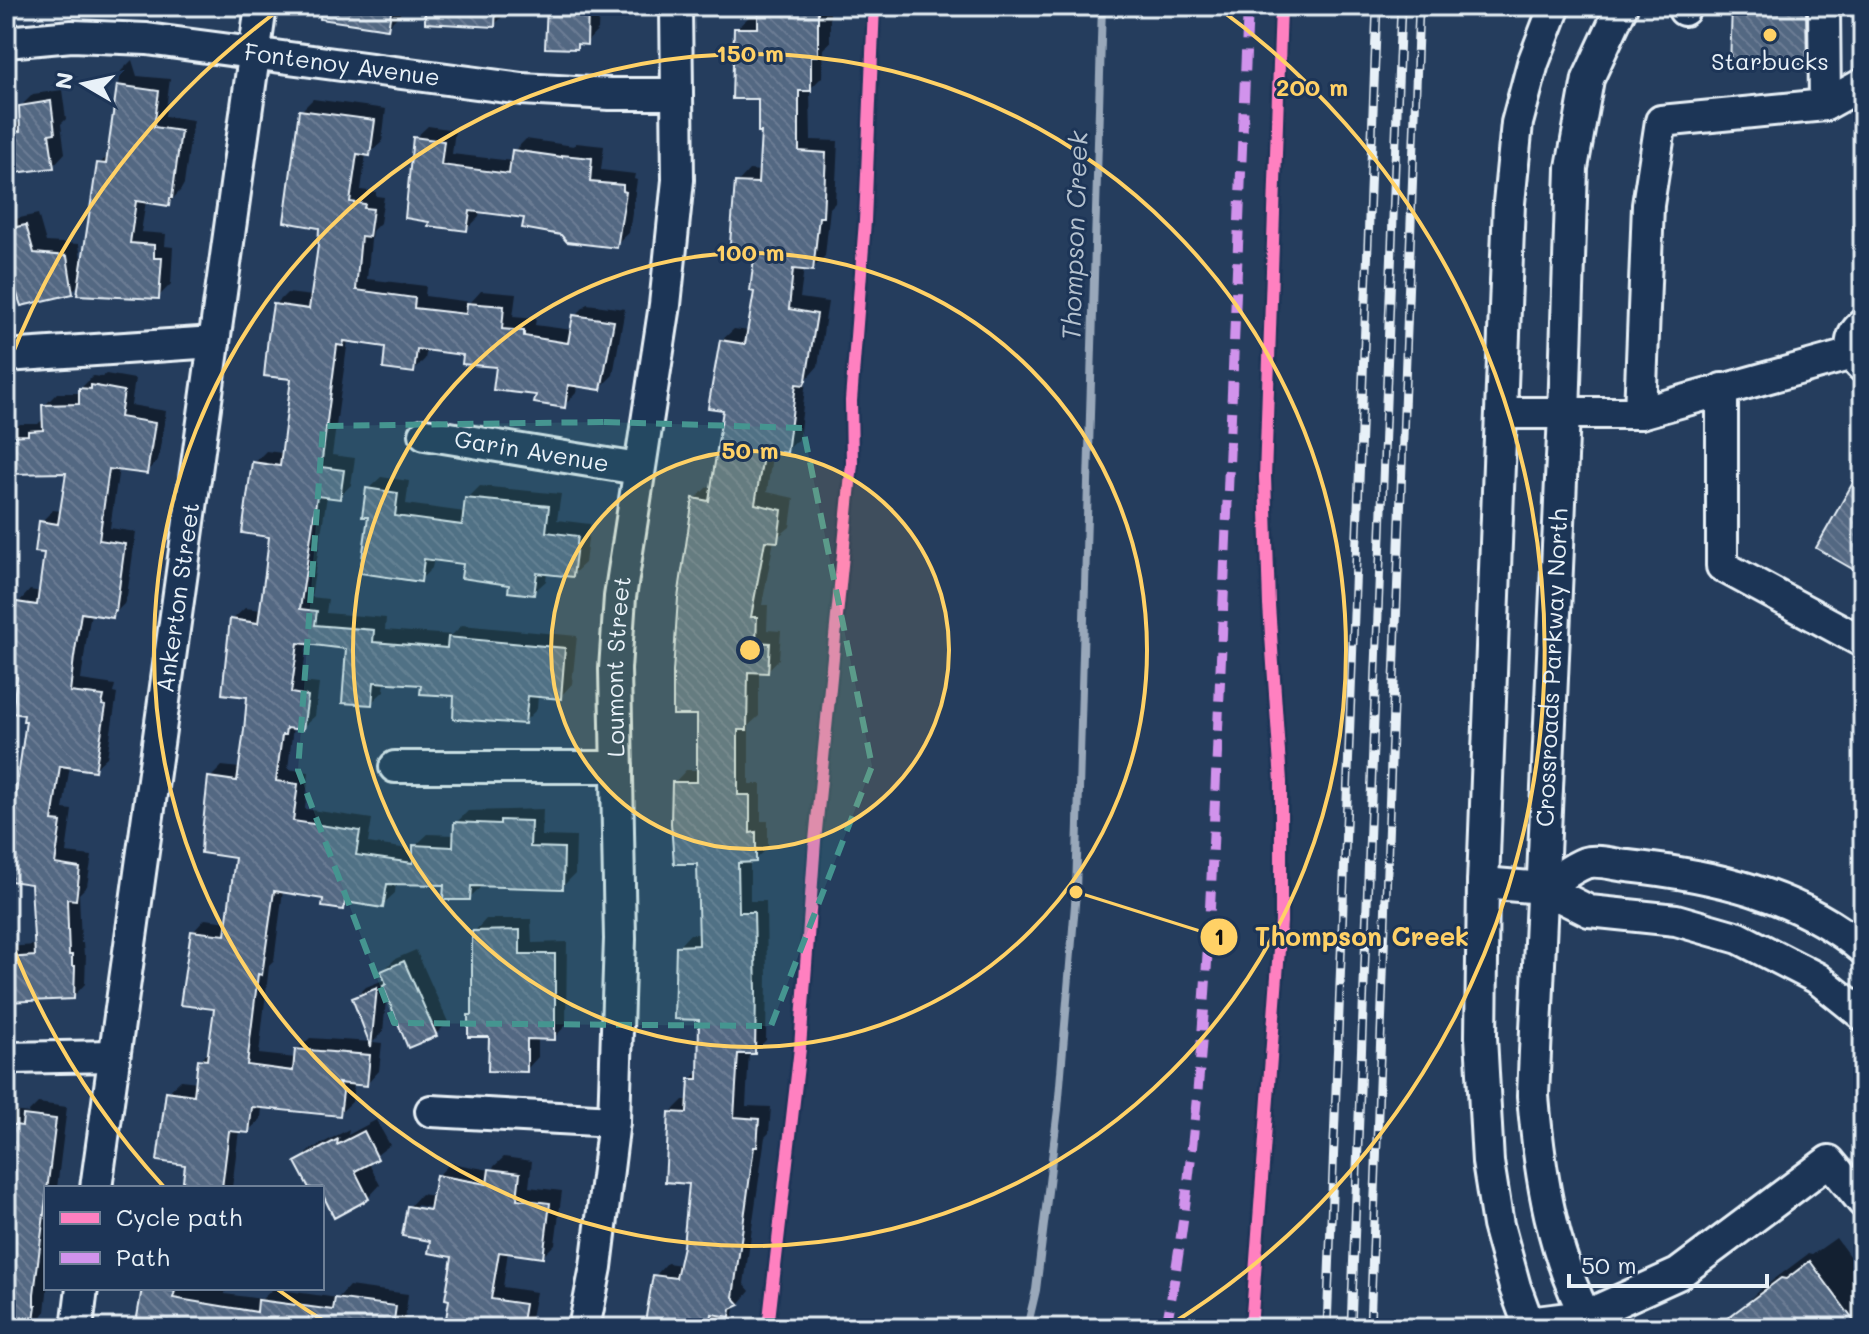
<svg xmlns="http://www.w3.org/2000/svg" width="1869" height="1334" font-family="Mali,sans-serif">
<style>
.shadow{fill:#0007;fill-rule:evenodd}
.lines{fill:none;stroke-linecap:round;stroke-linejoin:round}
.stream{stroke:#99a8ba;stroke-width:8}
.building{fill:url(#building-back-hatch);stroke:#e8f1f8;stroke-width:2}
.minor-casing{stroke:#e8f1f8;stroke-width:36}
.minor{stroke:#1d3557;stroke-width:30}
.rail-casing{stroke:#e8f1f8;stroke-width:9}
.rail{stroke:#1d3557;stroke-width:6;stroke-dasharray:18;stroke-linecap:butt}
.quiet{stroke:#d193ec;stroke-width:10;stroke-dasharray:20 10;stroke-linecap:butt}
.cycleway-casing{stroke:#1d3557;stroke-width:17}
.cycleway{stroke:#ff80c0;stroke-width:12}
.marked{fill:#459590;fill-opacity:0.2;stroke:#459590;stroke-width:6;stroke-dasharray:16 10;stroke-linejoin:round}
.ring{fill:none;stroke:#ffd166;stroke-width:4}
.poi-dot{fill:#ffd166;stroke:#1d3557;stroke-width:3}
.labels{text-anchor:middle;stroke-width:6;stroke-linejoin:round;paint-order:stroke}
.poi-label{font-size:24px;fill:#e8f1f8;stroke:#1d3557}
.street-label{font-size:24px;fill:#e8f1f8;stroke:#1d3557}
.water-label{font-size:26px;font-style:italic;fill:#b4c1ce;stroke:#1d3557}
.centre{fill:#ffd166;stroke:#1d3557;stroke-width:4}
.ring-label{font-size:24px;text-anchor:middle;font-weight:bold;fill:#ffd166;stroke:#1d3557;stroke-width:6;stroke-linejoin:round;paint-order:stroke}
.leader{fill:none;stroke:#ffd166;stroke-width:3}
.callout-dot{fill:#ffd166;stroke:#1d3557;stroke-width:3}
.mark-label{font-size:24px;text-anchor:middle;font-weight:bold;fill:#111}
.callout-label{font-size:26px;text-anchor:middle;font-weight:bold;fill:#ffd166;stroke:#1d3557;stroke-width:6;stroke-linejoin:round;paint-order:stroke}
</style>
<defs>
<pattern id="building-back-hatch" width="6" height="6" patternUnits="userSpaceOnUse" patternTransform="scale(2)"><rect width="6" height="6" fill="#536782"/><path d="M-1 5l2 2M0 0l6 6M5-1l2 2" fill="none" stroke="#6c7d94"/></pattern>
</defs>
<rect width="100%" height="100%" fill="#253d5d"/>
<filter id="ink" filterUnits="userSpaceOnUse"><feTurbulence type="fractalNoise" baseFrequency=".0125" numOctaves="2"/><feDisplacementMap in="SourceGraphic" scale="16" xChannelSelector="R" yChannelSelector="G"/><feConvolveMatrix kernelMatrix="1 2 1 2 8 2 1 2 1" color-interpolation-filters="sRGB"/></filter>
<g filter="url(#ink)">
<!-- shadow -->
<path class="shadow" d="M353,6H401L400,14L388,26Z
M467,6H507L506,13L494,25Z
M549,6H617L612,11H599L598,30L586,43L580,42L576,47Z
M760,6H830V42L823,49L822,77L810,89L811,140L838,141L835,203L830,208L825,256L812,269L804,268L800,298L828,302L818,366L806,380L799,439L786,451L773,449L767,492L794,498L790,527L774,540L762,605H768L767,630L781,631L779,659L767,671H759V716L749,725V784H761V821H768V848L755,860H750V901H766L767,978L766,1040L754,1052H749L746,1106L771,1107L769,1133L765,1137L744,1284L750,1291L735,1309L731,1328H646L655,1276L667,1263L681,1265L691,1183L671,1112L683,1100H690L691,1080L700,1070L701,1018L678,947L690,934H701L699,862L674,783L686,770H699L695,499L707,487L713,488L726,408L721,341L734,329L749,331L756,290V257L737,183L749,170L761,171L763,130L760,97L736,29L749,17H760Z
M1734,6H1824L1825,44L1806,62Z
M132,60L137,76L170,79L165,116L193,120L184,184L180,191L168,204L146,201L141,232L166,234L165,246L173,247L171,284L158,297L80,283L72,292L15,279L6,282V221L38,214L46,242L79,244L82,267L99,164L110,154L121,71Z
M62,90L66,119L61,124L65,153L53,166L6,173V125L21,122V106L33,94Z
M313,99L386,109L382,142L369,154H366L361,190L376,192V196L384,197L380,223L372,231L367,279L426,286L425,296L471,302L481,291L516,294L513,317L536,319L535,325L572,330L575,316L587,304L625,309L613,375L600,388L578,384L576,393L564,406L538,393L498,365L465,353L427,348L425,359L413,371L388,345L348,340L332,455L355,458L351,485L339,497L327,496L311,597L328,599L326,613L386,618L385,630L452,635L462,625L577,636L572,684L560,697L538,695L537,709L524,722L457,694L423,683L385,681L384,691L371,703L348,648L307,642L302,682L319,684L315,716L302,728L293,727L288,769L309,772L305,809L372,819L368,843L415,850V846L428,834L455,835L456,823L468,811L543,809L542,836L576,837L575,874L562,887L483,885L469,898L446,883L396,882L395,893L382,905L350,901L343,908L325,897L283,891L274,961L269,966L259,1054L296,1058L297,1050L310,1038L372,1042L354,999L366,987L386,979L383,971L395,959L416,950L448,1022L436,1034L387,989L383,1032L373,1042L382,1043L379,1071L367,1084L354,1082L352,1102L339,1114L262,1106L261,1119L248,1131L239,1130L232,1188H184L187,1163L168,1092L181,1080L198,1082L200,1060L211,1050L216,1008L193,932L205,919L228,922L237,856L210,778L222,766L240,768L249,695L232,620L245,608L262,610L272,535L254,463L266,451L283,453L293,378L275,305L287,293L313,296L321,227L301,111Z
M428,126L455,130L452,154L512,161L514,151L526,139L574,146L576,143L604,146L601,170L635,174L634,179L637,180L629,233L616,245L562,233L526,216L480,210L479,217L467,229L415,138Z
M106,374L135,379L131,405L166,411L158,460L146,472L119,468L110,528L136,532L127,596L124,604L112,616L91,613L86,643L81,680L115,685L113,693L117,694L107,757L94,769L70,766L63,809L72,810L66,853L92,856L87,886L79,894L81,943H83L84,955H86L85,984L73,997L6,1000V947L36,945L33,883L6,871V803L18,791L28,720L19,675L18,603L30,590L41,592L47,551L41,522L53,510L62,511L68,471L7,436L20,424H38L43,419L44,406L57,393H81V388L93,376L102,377Z
M381,477L409,481L406,504L465,512L467,499L480,486L561,494L557,520L590,524L585,563L572,575L547,572L546,581L533,593L466,563L434,558L432,568L420,580L370,515L368,489Z
M486,919H531L532,943L567,942L566,1025L554,1038L538,1037V1057L526,1070L470,1016L474,1012V932Z
M38,1103L67,1107L57,1188H46L47,1293L45,1312L35,1328H6V1110L28,1113Z
M376,1120L390,1145L368,1162L380,1185L368,1198L311,1188L297,1163L310,1150L349,1129L348,1135Z
M504,1157L532,1161L529,1187L562,1191L555,1244L543,1256L508,1251L503,1287L536,1292L529,1328H454V1256L432,1240L409,1207L421,1194L434,1196L438,1176L450,1163L490,1170ZM416,1205L440,1209L439,1213L416,1209Z
M1836,1238L1863,1275V1328H1722L1756,1293L1808,1254L1812,1255Z
M349,1286L408,1294L404,1328H165V1322L139,1316L143,1288H226L225,1294L262,1299L273,1289L338,1298Z"/>
<g class="lines">
<!-- stream -->
<path class="stream" d="M1027,1328L1036,1290L1058,1109L1076,892L1102,6"/>
</g>
<!-- building -->
<path class="building" d="M321,6H392L388,29L320,19Z
M425,6H496L495,27L425,23Z
M547,6H588L587,45L577,44V49L545,48Z
M758,6H818V56H811V91H799V151L826,153L823,217H819L813,271L793,269L789,309L817,314L806,380L804,385L796,384L787,453L764,450L755,504L782,510L778,542L765,541L751,617H757L756,642L770,643L768,673L748,672L747,730H738V795H750V833L756,832V862L738,863L739,912H754L756,991L755,1054H738L734,1117L759,1119L757,1147H754L733,1297L740,1305L731,1309L730,1317L712,1314L710,1328H644L653,1275L676,1278L683,1246L689,1184L665,1182L669,1112L687,1113L689,1079H698L699,1020L674,1019L676,946L699,945L697,864H674L671,823L672,782H697V715H673V672L678,598L693,498L709,501L723,410L708,408L720,340L745,344L754,292L750,291L754,258L729,256L735,182L758,183L761,132H758V99H732L734,28H758Z
M1732,6H1806L1807,64L1730,65Z
M117,85L159,91L154,127L181,131L172,198H170L169,206L136,201L130,243L154,245V258H162L159,299L77,295L97,163L106,164Z
M51,101L55,133L49,134L54,168L6,174V135L20,131L19,106Z
M299,110L375,120L370,156L357,154L350,202L365,204L364,208L373,209L369,237L361,236L356,290L415,298L414,308L466,314L467,303L504,306L502,329L524,331V336L568,343L573,315L614,321L601,390L568,385L565,408L534,403L536,395L493,390L496,367L462,364L463,355L417,349L414,373L383,369L385,347L344,341L343,346L337,345L321,467L344,470L340,499L317,496L300,609L317,611L315,625L374,630L373,642L447,648L448,637L565,648L561,699L528,696L525,724L453,719L454,696L420,694L421,685L374,682L372,705L342,703L346,649L298,643L291,693L308,696L303,730L286,728L285,735H282L276,781L298,784L293,821L360,831L356,855L413,863V845L453,847L454,822L500,824V820L531,821L530,847L564,848L563,889L471,886L470,900H443L444,885L387,884L383,908L345,902L344,910L322,907L323,899L274,891L262,975L258,974L247,1065L293,1071L295,1049L370,1055L367,1086L338,1083L343,1092L340,1116L252,1107L249,1133L229,1131L222,1188H182L185,1165L157,1161L166,1091L194,1095L198,1059L207,1060L214,1009L180,1005L191,931L225,935L235,858L201,853L202,833L208,777L237,781L244,730L247,697L222,694L230,619L258,623L265,573L269,537L242,533L252,462L280,466L291,379L264,376L268,337L273,304L309,309L318,246L319,228L284,222Z
M413,137L444,141L441,165L509,174L512,150L562,157V155L592,158L590,182L623,185V191L626,192L617,248L567,242L561,235L522,228L524,218L470,211L467,231L428,226L429,222L405,218Z
M26,225L34,253L67,256L73,294L21,306L13,282L6,284V229Z
M91,385L124,391L120,417L155,423L147,474L109,469L99,540L125,544L116,611L114,610L113,618L81,613L74,657L70,692L104,696L102,705L106,706L95,771L60,766L52,821L61,822L55,864L80,868L76,900L67,899L69,955H72V966H75L74,999L6,1002V958L35,956L31,884L10,881L11,878H6V804L14,806L26,721H23L24,715L12,713L17,677L6,675V673L16,602L37,605L44,553L35,552L39,521L58,524L66,473L6,474V436L28,435V431L43,430L42,405L79,404V388L91,389Z
M1863,465V575L1816,548Z
M366,488L398,493L395,516L462,525L465,498L549,506L546,532L578,536L573,577L537,573L534,595L508,592L509,585L461,578L463,564L424,559L421,582L360,573L368,517H362Z
M520,930V954H555V1040L527,1039V1072L488,1071L489,1037H468V1015H472V931Z
M404,961L437,1036L408,1048L383,986L386,984L381,971Z
M377,988L371,1047L352,998Z
M23,1115L56,1119L34,1294V1305H36L33,1328H6V1181L9,1160H6V1124L22,1126Z
M364,1131L378,1159L355,1171L369,1199L334,1218L322,1193V1188H309L295,1162L338,1139L337,1145Z
M489,1169L520,1173L517,1199L550,1203L543,1258L499,1252L491,1299L525,1304L521,1328H462L445,1325L449,1300L445,1299L452,1257L428,1253L430,1241L402,1236L407,1206L430,1210L436,1175L487,1184Z
M1810,1261L1859,1328H1714L1781,1278L1786,1279Z
M142,1288L175,1291L173,1298L257,1312L258,1300L333,1310L335,1298L396,1306L393,1328H163V1323L140,1320L137,1317Z"/>
<g class="lines">
<!-- minor casing -->
<g class="minor-casing">
<g id="minor">
<path d="M1824,6L1825,105"/>
<path d="M1684,10L1685,6"/>
<path id="s1" d="M6,42L72,36L147,39L522,89L610,94H677"/>
<path d="M1863,324C1848,337 1847,354 1863,367"/>
<path d="M6,356L214,342"/>
<path d="M1722,389V566L1863,642"/>
<path d="M1502,413H1640L1648,205L1661,121L1825,105L1863,84"/>
<path d="M1640,413L1852,354"/>
<path id="s2" d="M425,434L638,469"/>
<path d="M395,767H617"/>
<path d="M1483,883L1543,888L1589,911L1676,920L1739,938L1817,978L1863,1015"/>
<path d="M1543,888C1556,881 1571,868 1585,863C1596,859 1616,865 1628,866C1711,875 1798,894 1863,949"/>
<path d="M6,1058L114,1056"/>
<path d="M431,1111L614,1121"/>
<path id="s3" d="M96,1188L261,6"/>
<path d="M1528,1323L1585,1316L1678,1274L1829,1161L1863,1202"/>
<path d="M77,1328L82,1288"/>
<path id="s4" d="M584,1328L596,1267L614,1121L620,939L615,669L620,597L665,305L678,180L676,6"/>
<path d="M1530,1328L1515,1287L1498,1225L1488,1162L1481,1037L1483,883L1509,203L1517,123L1533,63L1555,6"/>
<path id="s5" d="M1592,1328C1552,1256 1540,1177 1533,1096L1564,414L1572,168L1588,79L1622,6"/>
</g>
</g>
<!-- minor -->
<use href="#minor" class="minor"/>
<!-- rail casing -->
<g class="rail-casing">
<path id="rail" d="M1327,1328L1377,6
M1351,1328L1401,6
M1370,1328L1419,6"/>
</g>
<!-- rail -->
<use href="#rail" class="rail"/>
<!-- quiet -->
<path class="quiet" d="M1166,1328C1204,1123 1210,913 1219,705C1229,472 1238,239 1248,6"/>
<!-- cycleway casing -->
<g class="cycleway-casing">
<path id="cycleway" d="M768,1328L800,1048L815,841L852,463L851,401L865,221L874,6
M1251,1328L1281,922V782L1269,605L1265,477L1281,6"/>
</g>
<!-- cycleway -->
<use href="#cycleway" class="cycleway"/>
</g>
</g>
<!-- marked area -->
<path class="marked" d="M604,422L803,428L872,766L771,1026L394,1023L298,770L323,426Z"/>
<!-- distance rings -->
<circle cx="750" cy="650" r="199" fill="#ffd166" fill-opacity=".12"/>
<g class="ring">
<circle cx="750" cy="650" r="199"/>
<circle cx="750" cy="650" r="397"/>
<circle cx="750" cy="650" r="596"/>
<path d="M335 1328A795 795 0 0 1 277 1289M164 1187A795 795 0 0 1 8 935M8 365A795 795 0 0 1 283 7M1217 7A795 795 0 0 1 1165 1328"/>
</g>
<!-- markers -->
<circle class="poi-dot" cx="1770" cy="35" r="8"/>
<g class="labels">
<!-- poi labels -->
<g class="poi-label">
<text x="1770" y="70">Starbucks</text>
</g>
<!-- street labels -->
<g class="street-label">
<text dy="8" stroke="none"><textPath href="#s1" startOffset="338">Fontenoy Avenue</textPath></text>
<text dy="8" stroke="none"><textPath href="#s2" startOffset="108">Garin Avenue</textPath></text>
<text dy="8" stroke="none"><textPath href="#s3" startOffset="596">Ankerton Street</textPath></text>
<text dy="8" stroke="none"><textPath href="#s4" startOffset="664">Loumont Street</textPath></text>
<text dy="8" stroke="none"><textPath href="#s5" startOffset="670">Crossroads Parkway North</textPath></text>
</g>
<!-- water labels -->
<g class="water-label">
<text transform="translate(1075 236) rotate(-88)" y="9">Thompson Creek</text>
</g>
</g>
<circle cx="750" cy="650" r="12" class="centre"/>
<g class="ring-label">
<text x="750" y="62">150 m</text>
<text x="1312" y="96">200 m</text>
<text x="750" y="261">100 m</text>
<text x="750" y="459">50 m</text>
</g>
<!-- callouts -->
<path class="leader" d="M1076 892L1219 937"/>
<g class="callout-dot">
<circle cx="1076" cy="892" r="8"/>
<circle cx="1219" cy="937" r="20"/>
</g>
<g class="mark-label">
<text x="1219" y="945">1</text>
</g>
<g class="callout-label">
<text x="1362" y="946">Thompson Creek</text>
</g>
<!-- margin -->
<rect width="1869" height="1334" fill="none" stroke="#1d3557" stroke-width="32"/>
<rect x="16" y="16" width="1837" height="1302" fill="none" stroke="#e8f1f8" stroke-width="3" filter="url(#ink)"/>
<!-- legend -->
<rect x="44" y="1186" width="280" height="104" fill="#1d3557" stroke="#6e8097" stroke-width="2"/>
<rect x="60" y="1212" width="40" height="12" fill="#ff80c0" stroke="#6e8097" stroke-width="2"/>
<text x="116" y="1226" font-size="24" fill="#e8f1f8">Cycle path</text>
<rect x="60" y="1252" width="40" height="12" fill="#d193ec" stroke="#6e8097" stroke-width="2"/>
<text x="116" y="1266" font-size="24" fill="#e8f1f8">Path</text>
<!-- north arrow -->
<g transform="translate(84 84) rotate(279)" stroke="#1d3557" stroke-width="6" paint-order="stroke">
<path d="M0-6L14 30L0 20L-14 30Z" fill="#e8f1f8"/>
<text y="-12" font-size="22" font-weight="bold" text-anchor="middle" fill="#e8f1f8">N</text>
</g>
<!-- scale -->
<path d="M1569 1274v12h198v-12" fill="none" stroke="#e8f1f8" stroke-width="4"/>
<text x="1581" y="1274" font-size="24" fill="#e8f1f8" stroke="#1d3557" stroke-width="6" paint-order="stroke">50 m</text>
</svg>
